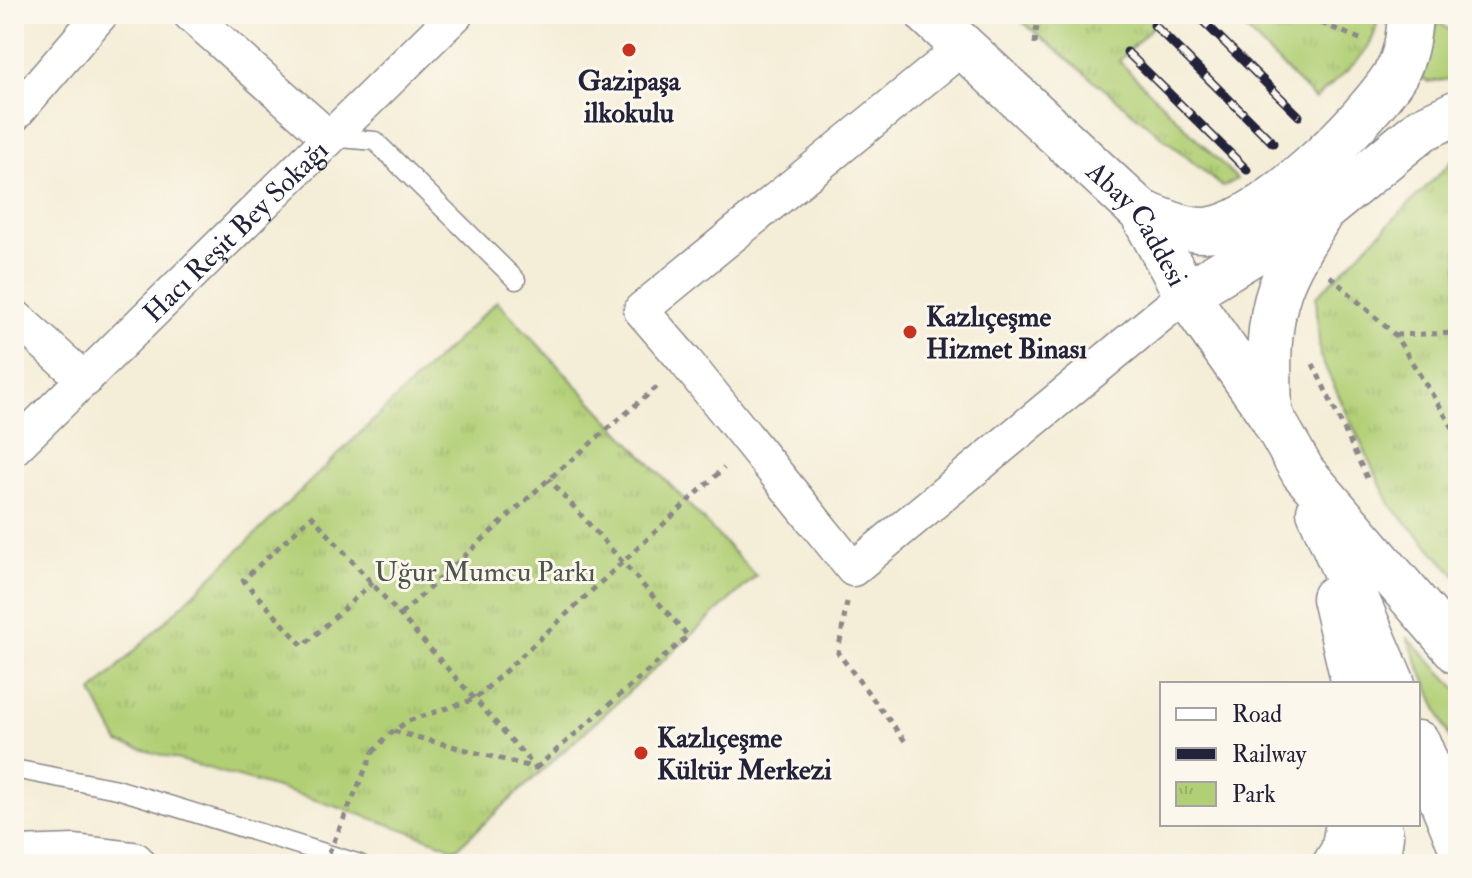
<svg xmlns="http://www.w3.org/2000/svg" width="1472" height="878" font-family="'IM FELL Double Pica',serif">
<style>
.green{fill:#b1cf75;stroke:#6a7858;stroke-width:2}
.park{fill:url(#park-tufts);stroke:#6a7858;stroke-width:2}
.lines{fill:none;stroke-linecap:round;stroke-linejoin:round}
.lane-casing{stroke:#8b8889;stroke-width:21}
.street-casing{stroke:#8b8889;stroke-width:37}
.secondary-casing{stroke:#8b8889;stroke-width:47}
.highway-casing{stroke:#8b8889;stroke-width:47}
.path{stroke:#8b8889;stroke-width:5;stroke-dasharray:6 6;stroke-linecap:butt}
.lane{stroke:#fff;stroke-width:18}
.street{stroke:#fff;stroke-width:34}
.secondary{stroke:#fff;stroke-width:44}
.highway{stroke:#fff;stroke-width:44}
.rail-casing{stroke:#22223b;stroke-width:9}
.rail{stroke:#fbf7ec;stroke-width:6;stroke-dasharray:18;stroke-linecap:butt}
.path-bridge{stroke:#8b8889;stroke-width:5;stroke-dasharray:6 6;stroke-linecap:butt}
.poi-dot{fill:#c8321e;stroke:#fbf7ec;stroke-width:3}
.labels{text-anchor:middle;stroke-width:6;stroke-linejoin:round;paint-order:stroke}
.poi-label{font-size:28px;font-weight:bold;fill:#22223b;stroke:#fbf7ec;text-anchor:start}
.street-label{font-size:28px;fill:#22223b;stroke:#fbf7ec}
.park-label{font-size:28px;fill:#4d564c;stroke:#fbf7ec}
</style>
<defs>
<pattern id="park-tufts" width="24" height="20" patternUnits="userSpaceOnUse" patternTransform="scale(2)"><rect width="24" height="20" fill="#b1cf75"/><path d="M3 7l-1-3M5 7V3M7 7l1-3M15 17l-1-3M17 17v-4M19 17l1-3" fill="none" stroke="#98b166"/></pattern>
</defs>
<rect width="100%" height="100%" fill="#fbf7ec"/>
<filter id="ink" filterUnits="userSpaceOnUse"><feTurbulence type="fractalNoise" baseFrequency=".0125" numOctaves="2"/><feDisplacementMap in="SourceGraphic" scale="16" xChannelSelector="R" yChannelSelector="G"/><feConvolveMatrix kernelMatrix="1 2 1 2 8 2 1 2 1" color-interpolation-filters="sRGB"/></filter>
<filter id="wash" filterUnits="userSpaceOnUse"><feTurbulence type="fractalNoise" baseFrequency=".006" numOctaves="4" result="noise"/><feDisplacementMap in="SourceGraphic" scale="32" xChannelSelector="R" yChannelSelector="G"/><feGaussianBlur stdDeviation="1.8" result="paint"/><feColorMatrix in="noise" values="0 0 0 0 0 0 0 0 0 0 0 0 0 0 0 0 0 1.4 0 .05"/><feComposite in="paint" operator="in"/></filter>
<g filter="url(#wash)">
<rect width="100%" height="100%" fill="#f4edd7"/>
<!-- green -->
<path class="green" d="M1438,21L1458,38V78L1430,82L1422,79Z
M1407,637L1458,690V758Z"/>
<!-- park -->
<path class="park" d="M1013,14H1165L1119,61L1237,179L1223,187Z
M1230,14H1377C1381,50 1338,77 1315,99Z
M1458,155V578L1390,505L1320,356L1316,297Z
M497,301L756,576L456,849C346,806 233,775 119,743L92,692Z"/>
</g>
<g filter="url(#ink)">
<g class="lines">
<!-- lane casing -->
<g class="lane-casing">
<path id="lane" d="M328,137L375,141L516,280
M14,769L117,789L360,864"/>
</g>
<!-- street casing -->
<g class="street-casing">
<g id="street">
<path d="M190,14L328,137"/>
<path d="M963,47L641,310L686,362L853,569L1186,294"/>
<path d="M14,115L101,14"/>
<path d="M14,316L85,380"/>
<path id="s1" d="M14,448L456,14"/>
</g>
</g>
<!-- secondary casing -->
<g class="secondary-casing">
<g id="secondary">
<path id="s2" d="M928,14L1141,212L1186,294L1270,414L1303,472L1458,652"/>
<path d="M1141,212C1160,219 1184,231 1205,230C1260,228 1368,119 1396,73C1406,56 1409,34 1410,14"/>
<path d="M1186,294L1321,212L1422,129L1458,112"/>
<path d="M1270,414C1269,374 1266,328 1280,289C1289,264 1304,241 1318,218"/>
<path d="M1319,511L1393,684"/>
<path d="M1334,598L1354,684"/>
<path d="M1418,743L1458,840"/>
</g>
</g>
<!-- highway casing -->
<g class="highway-casing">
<path id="highway" d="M18,859L75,857L133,864
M1335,864L1343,851L1348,824
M1377,864L1381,836L1379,824"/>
</g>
<!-- path -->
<path class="path" d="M1299,14L1365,41
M1035,44L1038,14
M1330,276L1395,335L1458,436
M1395,335L1458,333
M1313,364L1367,478
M373,582L303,646L243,580L312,516L536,768L393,731
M847,602L838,653L908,745
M401,614L549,479L658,386
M373,752L388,735L408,721L475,699L724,468
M536,768L688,636L549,479"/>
<!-- lane -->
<use href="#lane" class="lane"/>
<!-- street -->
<use href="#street" class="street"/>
<!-- secondary -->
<use href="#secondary" class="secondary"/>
<!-- highway -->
<use href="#highway" class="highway"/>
<!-- rail casing -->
<g class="rail-casing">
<path id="rail" d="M1196,14L1299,116
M1154,25L1273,143
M1127,52L1247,170"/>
</g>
<!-- rail -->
<use href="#rail" class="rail"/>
<!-- path-bridge -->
<path class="path-bridge" d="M324,864L373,752"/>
</g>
</g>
<!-- markers -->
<g class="poi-dot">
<circle cx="629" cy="50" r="8"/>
<circle cx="910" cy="332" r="8"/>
<circle cx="641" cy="753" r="8"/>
</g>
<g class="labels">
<!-- poi labels -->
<g class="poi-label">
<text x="629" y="90" text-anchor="middle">Gazipaşa<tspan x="629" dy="32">ilkokulu</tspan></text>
<text x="926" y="326">Kazlıçeşme<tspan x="926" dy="32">Hizmet Binası</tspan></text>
<text x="657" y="747">Kazlıçeşme<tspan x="657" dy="32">Kültür Merkezi</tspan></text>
</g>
<!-- street labels -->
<g class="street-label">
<text dy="10" stroke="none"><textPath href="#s2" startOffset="298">Abay Caddesi</textPath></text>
<text dy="10" stroke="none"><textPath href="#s1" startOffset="310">Hacı Reşit Bey Sokağı</textPath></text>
</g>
<!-- park labels -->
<g class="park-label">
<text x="485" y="581">Uğur Mumcu Parkı</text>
</g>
</g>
<!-- margin -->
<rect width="1472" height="878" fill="none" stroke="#fbf7ec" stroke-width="48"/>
<!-- legend -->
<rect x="1160" y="682" width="260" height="144" fill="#fbf7ec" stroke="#a4a2a5" stroke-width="2"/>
<rect x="1176" y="708" width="40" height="12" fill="#ffffff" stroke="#a4a2a5" stroke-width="2"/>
<text x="1232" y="722" font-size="24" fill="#22223b">Road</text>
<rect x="1176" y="748" width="40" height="12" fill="#22223b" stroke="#a4a2a5" stroke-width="2"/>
<text x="1232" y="762" font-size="24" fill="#22223b">Railway</text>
<rect x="1176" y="782" width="40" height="24" fill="url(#park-tufts)" stroke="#a4a2a5" stroke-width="2"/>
<text x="1232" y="802" font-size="24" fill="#22223b">Park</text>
</svg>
